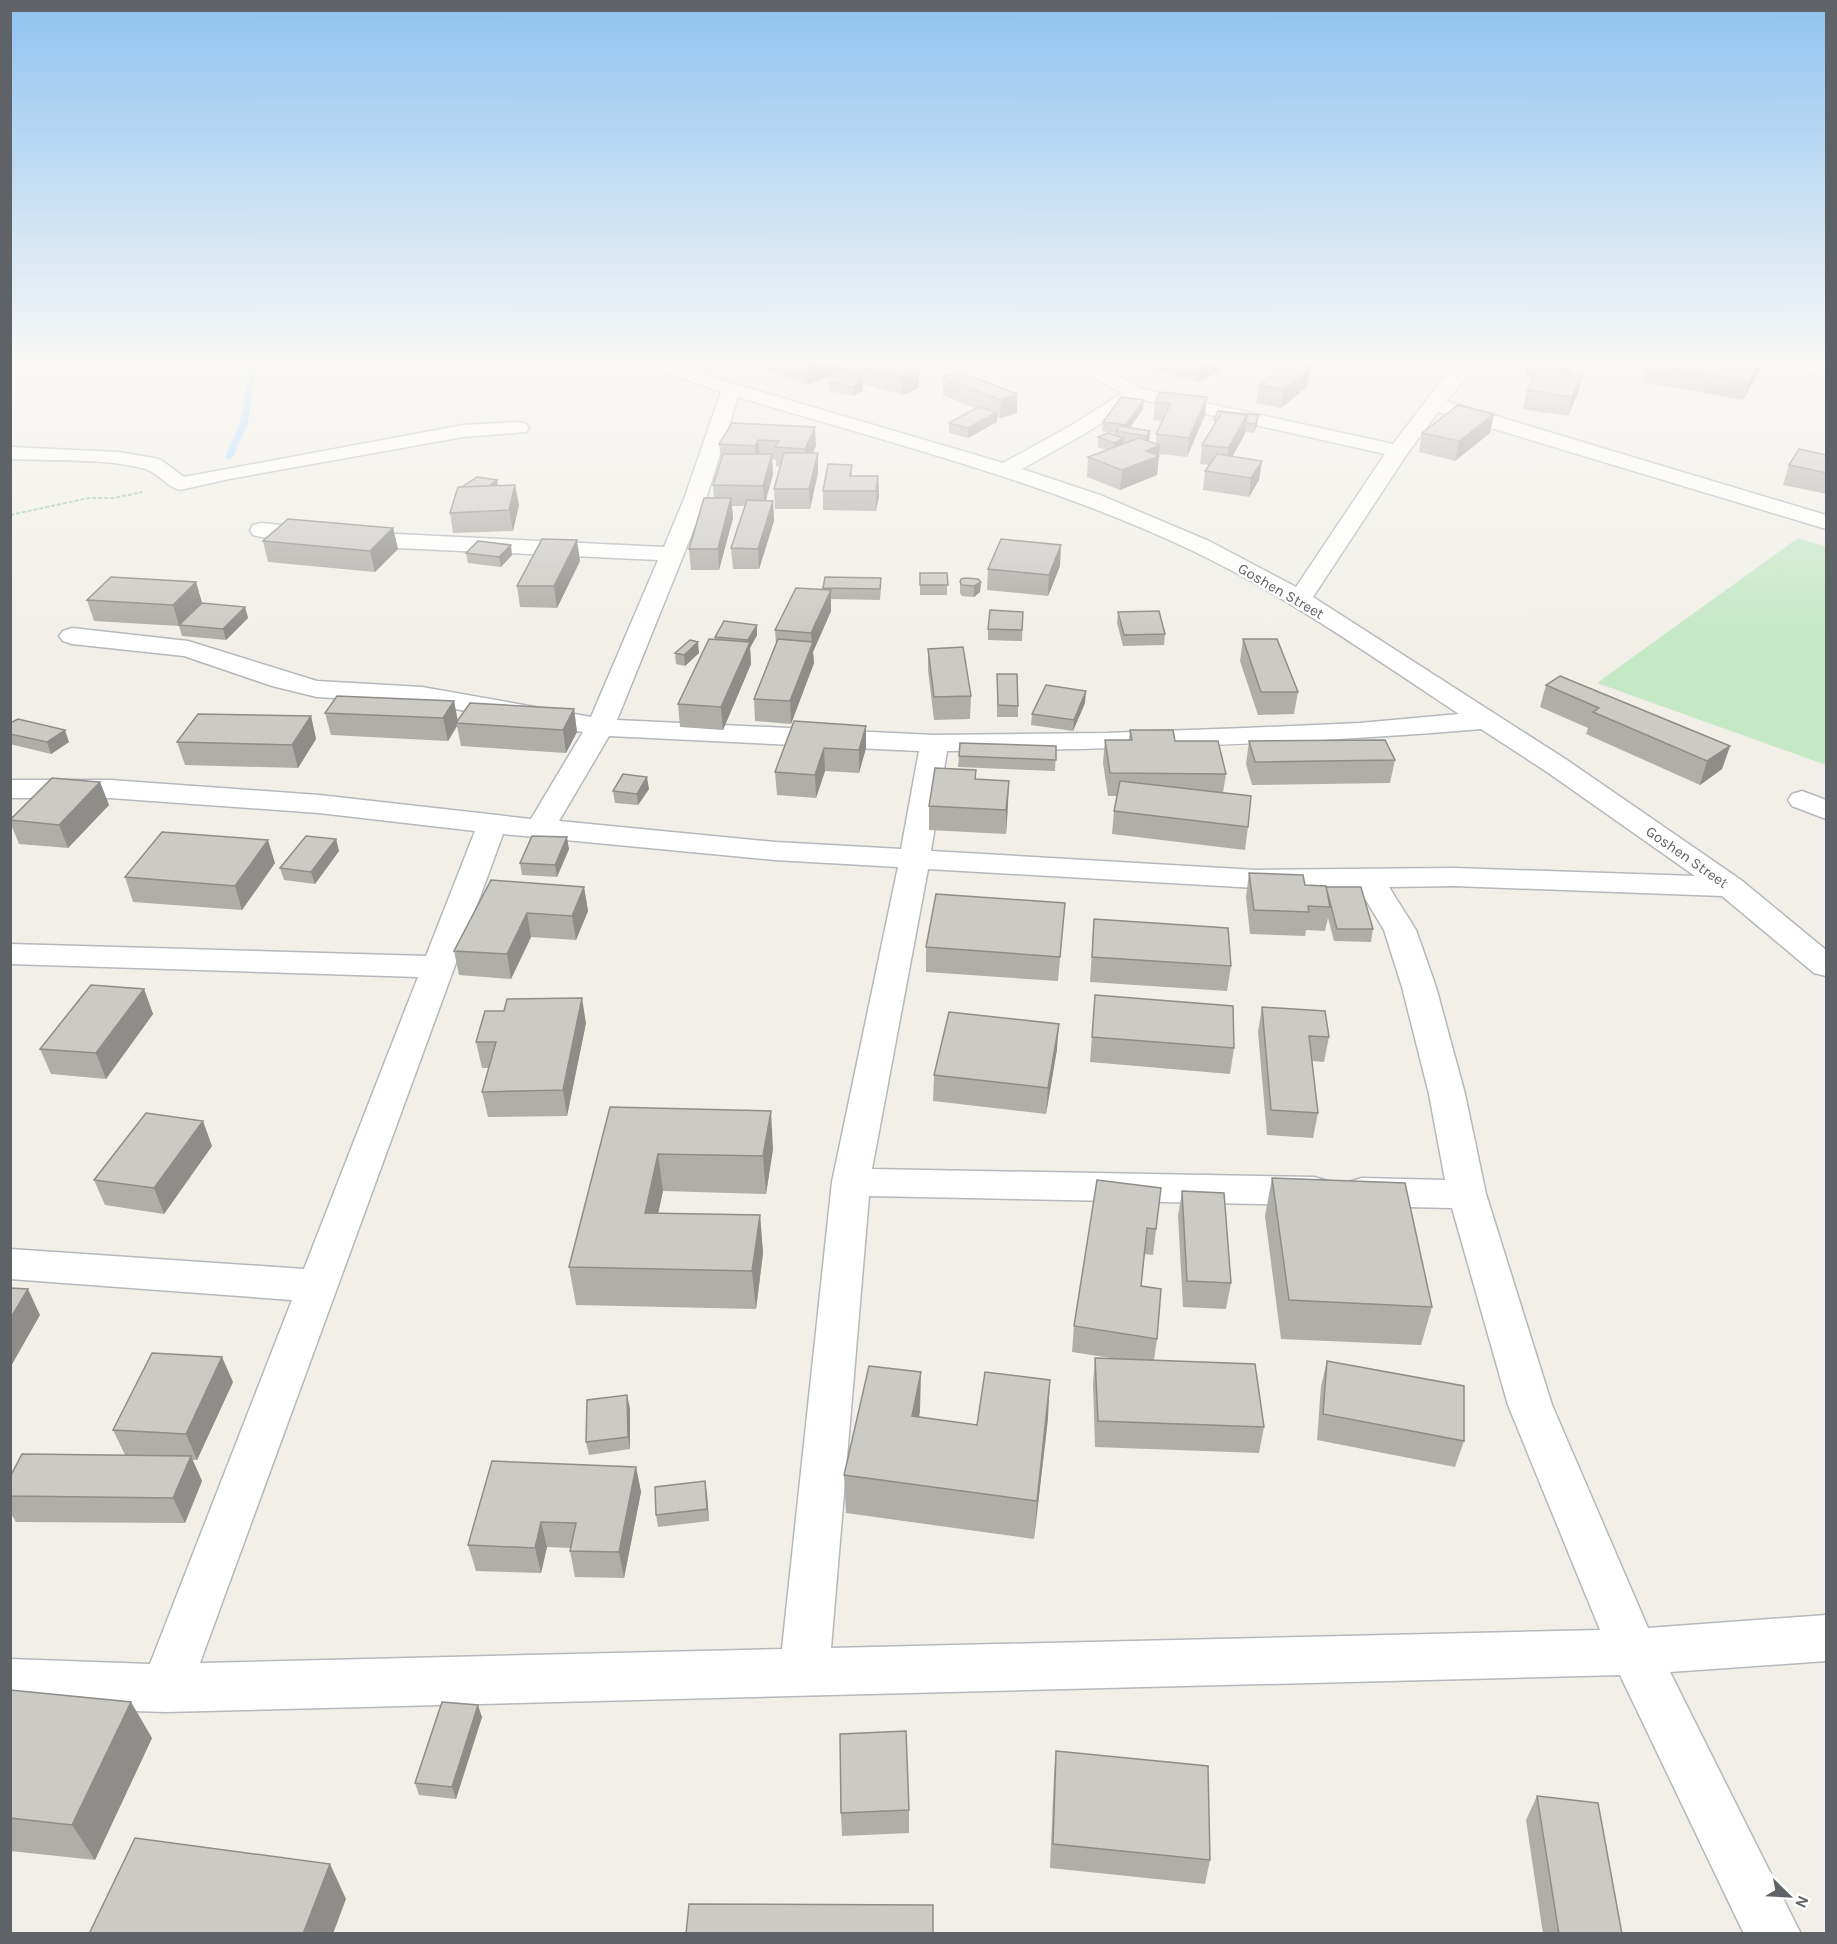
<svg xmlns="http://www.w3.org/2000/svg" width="1837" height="1944" font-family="Karla,sans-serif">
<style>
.green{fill:#c5e8c5}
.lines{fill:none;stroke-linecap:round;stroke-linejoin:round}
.stream{fill:#aadaff;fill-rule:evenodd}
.minor-casing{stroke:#b5b8bc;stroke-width:3}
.path{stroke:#9cc7a9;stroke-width:2;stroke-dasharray:4 2;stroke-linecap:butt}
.minor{fill:#fff;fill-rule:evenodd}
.wall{fill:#afaea9}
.shaded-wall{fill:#8f8d8a}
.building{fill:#cccac5;stroke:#8f8d8a;stroke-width:1.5}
.labels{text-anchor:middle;stroke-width:5;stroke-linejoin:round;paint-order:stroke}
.far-street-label{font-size:15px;fill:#5f6368;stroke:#fff}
</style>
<rect width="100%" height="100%" fill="#f1efe8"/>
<!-- green -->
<path class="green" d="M1798,538L1826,547V765L1597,683Z"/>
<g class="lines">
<!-- stream -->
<path class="stream" d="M251,364H257L248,423L233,457L229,459L225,457L240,423Z"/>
<!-- minor casing -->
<g class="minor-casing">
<path id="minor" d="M651,364H676L738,385L1003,463L1072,425L1122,393L1075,368L1073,364H1095L1142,389L1393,444L1448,372L1458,364H1478L1446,401L1826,515V529L1438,412L1407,454L1313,597L1567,760L1741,880L1826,950V976L1814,973L1722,896L1454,886L1389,887L1416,930L1436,987L1465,1094L1486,1194L1552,1405L1648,1628L1826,1615V1661L1670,1672L1801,1934H1744L1620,1675L166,1712L10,1707V1659L150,1664L292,1300L10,1279V1249L304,1269L418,977L10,964V944L426,956L475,831L319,813L110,798H10V780H110L319,795L531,819L583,732L422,703L317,697L272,686L184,656L72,644L63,641L59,636L63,631L72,628L188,641L317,681L422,687L591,717L658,560L354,546L261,537L253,535L250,530L253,525L261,523L354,532L664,547L684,499L721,392L653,368ZM738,397C891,443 1048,482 1193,551C1287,596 1372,657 1459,714L1360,723L1245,728L1107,733L934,735L617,720L706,499ZM1139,399L1385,454L1296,587L1209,541L1100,495L1022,469L1086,433ZM1481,729L1547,772L1695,876L1454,868L1256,870L931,851L947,751C1125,749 1303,744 1481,729ZM609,736L919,751L901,849L775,842L559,821ZM503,834L775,860L898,867L832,1182L782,1649L200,1663ZM928,869L1256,888L1358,887L1384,930L1402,987L1429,1094L1445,1180L1362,1178L1348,1182L1343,1192L1348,1202L1362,1206L1452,1208L1508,1405L1600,1630L831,1648L869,1196L1314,1205L1328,1201L1333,1191L1328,1181L1314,1177L872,1169Z
M1784,364H1814L1826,367V377L1786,368Z
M519,422L526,424L529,428L526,432L463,437L229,479L180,490C166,487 158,472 145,469C107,458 51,461 10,459V447L118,452L154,458L161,460L184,477L463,425Z
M1802,791L1826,800V819L1792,806L1788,800L1792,794Z"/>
</g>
<!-- path -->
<path class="path" d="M10,515L89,498H114L142,492"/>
<!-- minor -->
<use href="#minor" class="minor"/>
</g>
<!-- wall -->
<path class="wall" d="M728,364H756L741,369Z
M760,364H897L919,388L903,395L862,384L863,390L854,396L829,391L828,382L841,377V373L807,385L761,367Z
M1152,364H1220V371L1197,382L1151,369Z
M1272,364H1317L1308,368L1307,387L1281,408L1256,403L1259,385L1276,371L1271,370Z
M1648,364H1762L1759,372L1743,400L1643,382Z
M1527,368L1570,372L1569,373L1578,393L1568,416L1523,409L1527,390L1534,378L1525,377Z
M943,377L1017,394V413L1000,418L997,417V422L968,438L949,433V423L975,408L943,395Z
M1160,392L1205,415L1187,457L1159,454L1157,475L1120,490L1087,477L1088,457L1107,450L1098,447V437L1115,435V433L1102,431L1103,422L1143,409L1130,428L1150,431L1149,441L1156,444V434L1162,421L1153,420L1155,402Z
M1218,411L1257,425L1254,433L1245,432L1232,456L1262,461L1259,480L1249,497L1203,490L1205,471L1209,465L1200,464L1202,445L1214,425V419Z
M1494,414L1490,433L1455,461L1419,452L1422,433Z
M732,423L816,446L812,453H818V473L810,509H775L774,489L780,467L776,466V460L772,459L773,474L766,501H773L774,521L759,569H733L731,548L745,506H732L733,518L719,570H691L689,549L714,498L713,485L721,461L719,444Z
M1827,455V494L1783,485L1789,465Z
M852,465V476H878L879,496L876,511L823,510V491Z
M497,480L498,486L519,505L513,531L453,533L450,513L462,487Z
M393,528L398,549L375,572L268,562L263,541Z
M466,553L512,555L501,567L468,563Z
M580,561L557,608L520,607L517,586Z
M1060,566L1048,596L987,590L988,569Z
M920,573H947V595H920Z
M825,577L881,588L880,600L831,599V611L813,652L814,663L791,724L755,721L754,699L776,644L775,630L823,590Z
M196,582L202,603L245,607L248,618L226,640L182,636L179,626L94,621L87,600Z
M960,582H981L980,592L974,597L962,596L960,593Z
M1023,612L1022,641L988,640V629Z
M1118,612L1165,634L1164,645L1123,646L1117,623Z
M757,625V635L750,648L751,664L723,730L680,727L678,704L715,640V637Z
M1243,639L1298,692L1294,714L1258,715L1240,661Z
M928,649L971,696L970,719L934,720L928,670Z
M675,653H699L685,666L676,664Z
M997,674L1018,706V717H997Z
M1546,685L1730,746L1722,769L1700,785L1586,734L1588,728L1540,707Z
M454,701L458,721L574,709L577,732L566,753L461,746L457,726L448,741L331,735L325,713Z
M1085,703L1073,731L1031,725L1032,714Z
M311,716L316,739L298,768L185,765L177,742Z
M794,721L866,748L859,773L825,771L816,798L777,795L775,772Z
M10,723L69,742L51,754L10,744Z
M1130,730L1175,741L1226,774L1223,793L1248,827L1245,850L1112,834L1114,811L1117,796H1108L1103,763L1105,740H1129Z
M1249,741L1395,760L1390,783L1252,785L1246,764Z
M1056,746L1055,771L958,767L959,756Z
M976,770V780L1008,804L1006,834L929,830V806Z
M100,782L109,805L68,848L19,844L10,822V819Z
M649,789L638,805L615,803L613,791Z
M336,839L339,851L315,884L284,880L280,868Z
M569,849L557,877L522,875L520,863Z
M275,863L242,910L133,902L125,877Z
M1249,873L1305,885L1326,887L1373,929L1371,942L1334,941L1328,918L1325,931L1306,930L1305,936L1250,934L1246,897Z
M491,880L584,887L588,911L576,940L531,937L511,979L459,975L454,951Z
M1065,903L1058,981L926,972V947Z
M1094,919L1231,966L1227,991L1090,982Z
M144,989L153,1014L106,1079L51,1074L40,1049Z
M1095,995L1234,1048L1230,1074L1090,1062Z
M1262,1007L1329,1037L1324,1062L1312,1061L1318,1113L1313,1138L1267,1135L1258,1032Z
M586,1023L567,1116L488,1117L482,1092L489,1068H482L476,1042Z
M1057,1049L1046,1114L933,1101L934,1075Z
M610,1107L773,1149L766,1194L663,1191L658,1213L760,1215L763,1253L756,1309L576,1305L569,1267Z
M212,1146L164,1214L105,1205L94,1180Z
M1272,1178L1432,1307L1421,1345L1281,1339L1265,1216Z
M1161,1188L1153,1255L1144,1254L1141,1286L1157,1339L1154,1360L1264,1427L1259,1453L1095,1447L1093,1384L1095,1358L1117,1359L1072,1352L1074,1326Z
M1182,1191L1231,1283L1226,1309L1183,1307L1178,1216Z
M1327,1361L1464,1441L1455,1467L1317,1440L1321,1386Z
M233,1382L197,1460H192L202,1481L185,1523L16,1522L10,1512V1477L125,1455L113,1430Z
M630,1408V1449L589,1455L586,1442Z
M920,1411L919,1417L977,1425L1048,1418L1034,1539L846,1513L844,1475Z
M636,1467L641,1492L624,1578L575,1577L570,1551V1548L547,1547L541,1573L476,1571L468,1545Z
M707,1494L709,1521L658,1527L656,1515Z
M10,1690L152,1738L95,1860L10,1851Z
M482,1717L456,1799L419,1795L415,1783Z
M1056,1751L1210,1860L1205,1884L1050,1868L1054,1775Z
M1537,1796L1622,1934H1543L1526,1820Z
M909,1810V1833L842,1836L841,1813Z"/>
<!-- shaded-wall -->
<path class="shaded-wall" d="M740,364H756L741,369Z
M817,364H841V373L807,385V367Z
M1199,364H1220V371L1197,382Z
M1300,364H1317L1292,376L1293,367Z
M1572,364L1570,372L1558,383L1560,374Z
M1759,364H1762L1759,372L1743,400L1749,382Z
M1310,369L1307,387L1281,408L1284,390Z
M919,370V388L903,395V377Z
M1583,375L1578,393L1568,416L1572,397Z
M862,380L863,390L854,396V387Z
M1017,394V413L1000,418L1001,400Z
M1207,397L1205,415L1187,457L1189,438Z
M1144,400L1143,409L1125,434L1126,425Z
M997,412V422L968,438V428Z
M1494,414L1490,433L1455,461L1459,441Z
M1247,415L1245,434L1226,468L1228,448Z
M1259,415L1257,425L1254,433L1255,424Z
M815,427L816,446L805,468V449Z
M1150,431L1149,440L1145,446L1146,436Z
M1124,438L1123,448L1114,452V443Z
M758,440L760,459L756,465L755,446Z
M1160,445L1157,475L1120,490L1122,470L1146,451Z
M818,453V473L810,509L809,489Z
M772,454L773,474L764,506L763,486Z
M1262,461L1259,480L1249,497L1251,478Z
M878,476L879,496L876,511V491Z
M497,480L498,490L480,492Z
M515,485L519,505L513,531L509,510Z
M731,498L733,518L719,570L718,549Z
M773,501L774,521L759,569L758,549Z
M393,528L398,549L375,572L370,551Z
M577,540L580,561L557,608L554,586Z
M511,545L512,555L501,567L499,557Z
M1061,545L1060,566L1048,596L1049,575Z
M196,582L202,603L179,625L173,605Z
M981,582L980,592L974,597V586Z
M831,590V611L813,652L814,663L791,724L790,701L812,644L811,633Z
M245,607L248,618L226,640L223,629Z
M757,625V635L750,648L751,664L723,730L721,707L748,645V640Z
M698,642L699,653L685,666L684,655Z
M1086,691L1085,703L1073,731L1074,720Z
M454,701L458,723H456L457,726L448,741L443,718Z
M574,709L577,732L566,753L563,730Z
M311,716L316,739L298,768L292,745Z
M866,726V748L859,773V750Z
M65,730L69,742L51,754L47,742Z
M1730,746L1722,769L1700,785L1707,761Z
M824,748L825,771L816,798L815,775Z
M647,777L649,789L638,805L637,794Z
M1009,781L1008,804L1006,834V810Z
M100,782L109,805L68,848L59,825Z
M567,837L569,849L557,877L555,865Z
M336,839L339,851L315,884L311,872Z
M268,840L275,863L242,910L235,886Z
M584,887L588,911L576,940L572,916Z
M527,913L531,937L511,979L507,954Z
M144,989L153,1014L106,1079L96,1053Z
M582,998L586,1023L567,1116L563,1090Z
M1059,1024L1057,1049L1046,1114L1048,1088Z
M771,1111L773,1149L766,1194L763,1156Z
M203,1121L212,1146L164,1214L154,1188Z
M658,1154L663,1191L650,1251L645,1213Z
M760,1215L763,1253L756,1309L752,1271Z
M28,1289L40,1315L10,1368V1319Z
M222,1357L233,1382L197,1460L186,1434Z
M921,1372L920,1411L912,1454V1416Z
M1050,1380L1048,1418L1034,1539L1037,1501Z
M627,1395L630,1408V1449L628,1437Z
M191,1456L202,1481L185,1523L173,1498Z
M636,1467L641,1492L624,1578L619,1552Z
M705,1481L707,1494L709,1521L707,1509Z
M541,1522L547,1547L541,1573L535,1548Z
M131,1702L152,1738L95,1860L72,1825Z
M478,1705L482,1717L456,1799L452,1787Z
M330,1864L346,1899L333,1934H303Z"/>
<!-- building -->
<path class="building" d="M797,364H817L807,367Z
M854,364H897L919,370L903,377Z
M1281,364H1300L1295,366Z
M1286,364L1310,369L1284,390L1259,385Z
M1531,364H1571L1562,372L1539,368L1538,370L1527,368Z
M1648,364H1704L1725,367L1727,364H1759L1749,382Z
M1539,368L1583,375L1572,397L1527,390Z
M960,372L1017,394L1001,400L943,377Z
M837,376L862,380L854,387L828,382Z
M1160,392L1207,397L1189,438L1156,434L1171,403L1155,402Z
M1121,397L1144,400L1126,425L1103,422Z
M1458,405L1494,414L1459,441L1422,433Z
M978,407L997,412L968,428L949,423Z
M1218,411L1259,415L1255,424L1246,423L1247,415L1222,412L1217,420L1214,419Z
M1222,412L1247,415L1228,448L1202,445Z
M732,423L815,427L805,449L775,447L779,441L758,440L755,446L719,444Z
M1120,426L1150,431L1146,436L1116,431Z
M1108,433L1124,438L1114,443L1098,437Z
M1139,438L1160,445L1146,451L1159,456L1122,470L1088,457Z
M1799,449L1827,455V473L1789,465Z
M784,453H818L809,489H774Z
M723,454H772L763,486L713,485Z
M1217,454L1262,461L1251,478L1205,471Z
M828,464L852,465L850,476H878L876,491H823Z
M477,477L497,480L489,486L462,487Z
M515,485L509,510L450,513L458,487Z
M704,498H731L718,549H689Z
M747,500L773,501L758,549L731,548Z
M288,519L393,528L370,551L263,541Z
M542,539L577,540L554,586H517Z
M1001,539L1061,545L1049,575L988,569Z
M478,541L511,545L499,557L466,553Z
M920,573H947L948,585H920Z
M111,577L196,582L173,605L87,600Z
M825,577L881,578L880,589L823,588Z
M966,578L978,579L981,582L974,586L962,585L960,582L961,579Z
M796,588L831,590L811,633L775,630Z
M202,603L245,607L223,629L179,625Z
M990,610L1023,612L1022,630L988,629Z
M1159,611L1165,634L1124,635L1118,612Z
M724,621L757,625L748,640L715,637Z
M709,639L750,642L721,707L678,704Z
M778,639L813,642L790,701L754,699Z
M1243,639H1277L1298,692H1261Z
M690,640L698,642L684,655L675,653Z
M963,647L971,696L934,697L928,649Z
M997,674H1017L1018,706L998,705Z
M1560,676L1730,746L1707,761L1593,712L1599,708L1546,685Z
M1046,685L1086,691L1074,720L1032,714Z
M337,696L454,701L443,718L325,713Z
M470,703L574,709L563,730L456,723Z
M198,714L311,716L292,745L177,742Z
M18,719L65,730L47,742L10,734V723Z
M794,721L866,726L859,750L824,748L815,775L775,772Z
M1130,730H1173L1175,741H1218L1226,774L1110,773L1105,740H1132Z
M1385,740L1395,760L1255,762L1249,741Z
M960,743L1056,746V760L959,756Z
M935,768L976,770L975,779L1009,781L1006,810L929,806Z
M623,774L647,777L637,794L613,791Z
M52,778L100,782L59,825L10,820Z
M1120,781L1251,796L1248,827L1114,811Z
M162,832L268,840L235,886L125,877Z
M306,836L336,839L311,872L280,868Z
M532,836L567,837L555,865L520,863Z
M1249,873L1303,875L1305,885L1326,886L1330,907L1308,906L1309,912L1254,910Z
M491,880L584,887L572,916L527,913L507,954L454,951Z
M1326,887H1361L1373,929H1337Z
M936,894L1065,903L1060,957L926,947Z
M1094,919L1228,928L1231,966L1092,957Z
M91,985L144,989L96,1053L40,1049Z
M1095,995L1233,1006L1234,1048L1092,1037Z
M582,998L563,1090L482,1092L496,1042H476L485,1011H504L507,999Z
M1262,1007L1325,1011L1329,1037L1309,1036L1318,1113L1271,1110Z
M949,1012L1059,1024L1048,1088L934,1075Z
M610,1107L771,1111L763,1156L658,1154L645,1213L760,1215L752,1271L569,1267Z
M146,1113L203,1121L154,1188L94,1180Z
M1272,1178L1405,1183L1432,1307L1289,1300Z
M1097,1180L1161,1188L1156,1229L1147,1228L1141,1286L1161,1289L1157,1339L1074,1326Z
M1182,1191L1224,1193L1231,1283L1187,1281Z
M10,1288L28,1289L10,1319Z
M152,1353L222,1357L186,1434L113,1430Z
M1095,1358L1255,1364L1264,1427L1098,1421Z
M1327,1361L1464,1386V1441L1323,1414Z
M869,1366L921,1372L912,1416L977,1425L985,1372L1050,1380L1037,1501L844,1475Z
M627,1395L628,1437L586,1442L587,1400Z
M22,1454L191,1456L173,1498L10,1496V1477Z
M492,1461L636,1467L619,1552L570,1551L576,1523L541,1522L535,1548L468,1545Z
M705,1481L707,1509L656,1515L655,1487Z
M10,1690L131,1702L72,1825L10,1818Z
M442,1702L478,1705L452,1787L415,1783Z
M906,1731L909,1810L841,1813L840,1734Z
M1056,1751L1208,1766L1210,1860L1053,1844Z
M1537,1796L1598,1803L1622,1934H1559Z
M135,1838L330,1864L303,1934H89Z
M689,1904L933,1905V1934H686Z"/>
<!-- sky -->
<linearGradient id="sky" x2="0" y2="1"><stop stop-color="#8fc3f1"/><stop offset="0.57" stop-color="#f9f8f5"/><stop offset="1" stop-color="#f9f8f5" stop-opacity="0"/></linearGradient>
<rect width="1837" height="636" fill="url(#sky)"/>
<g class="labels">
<!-- far-street labels -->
<g class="far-street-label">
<text transform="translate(1281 591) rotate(30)" y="5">Goshen Street</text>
<text transform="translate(1687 857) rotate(35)" y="5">Goshen Street</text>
</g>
</g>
<!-- border -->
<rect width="1837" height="1944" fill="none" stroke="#5f6368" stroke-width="24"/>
<!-- north arrow -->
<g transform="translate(1789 1896) rotate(114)" stroke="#ffffff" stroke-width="4.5" paint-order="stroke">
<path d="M0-4.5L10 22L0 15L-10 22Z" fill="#5f6368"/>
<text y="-9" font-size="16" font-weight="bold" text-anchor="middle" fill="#5f6368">N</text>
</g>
</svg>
